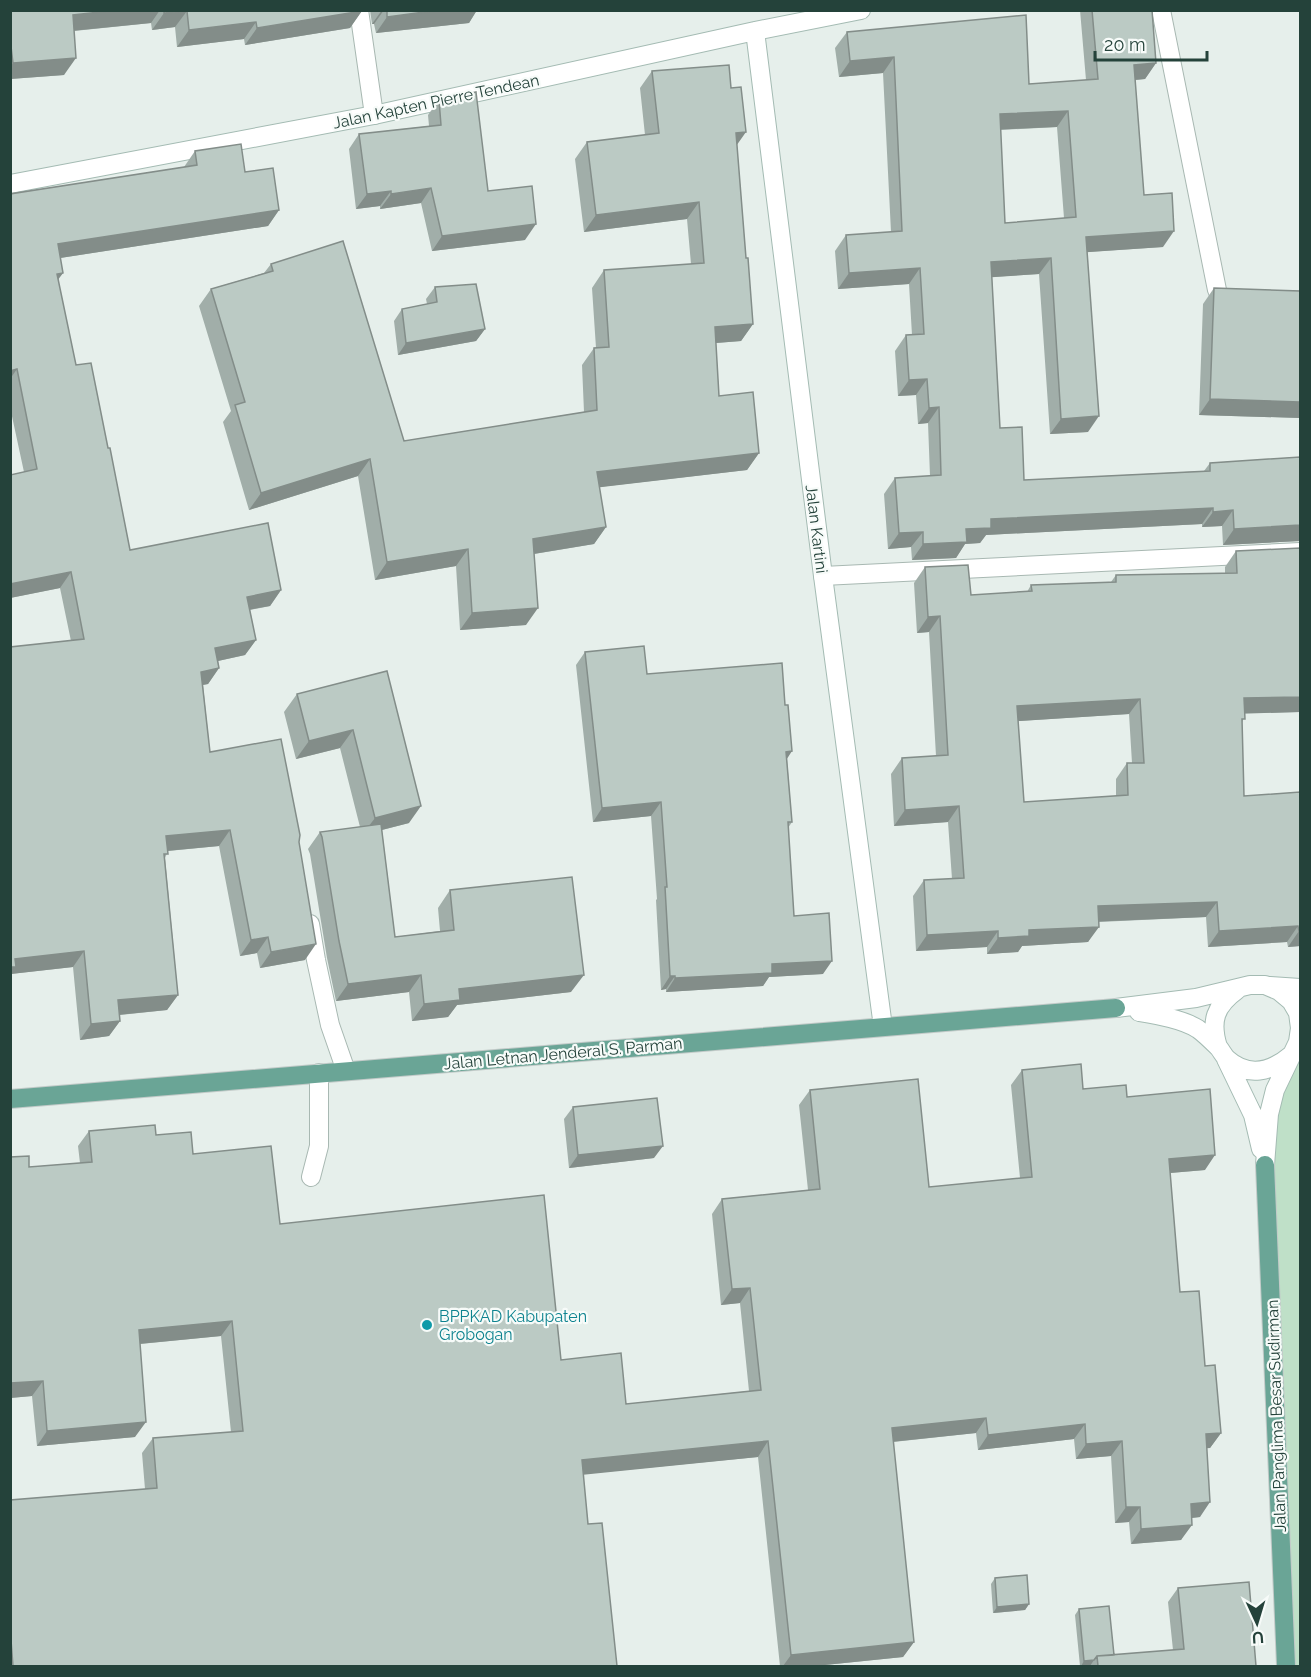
<svg xmlns="http://www.w3.org/2000/svg" width="1311" height="1677" font-family="Raleway,sans-serif">
<style>
.green{fill:#bfe0c8}
.lines{fill:none;stroke-linecap:round;stroke-linejoin:round}
.lane-casing{stroke:#a8b8b2;stroke-width:20}
.street-casing{stroke:#a8b8b2;stroke-width:20}
.secondary-casing{stroke:#a4bbb3;stroke-width:20}
.primary-casing{stroke:#c2cac8;stroke-width:20}
.lane{stroke:#fff;stroke-width:18}
.street{stroke:#fff;stroke-width:18}
.secondary{stroke:#fff;stroke-width:18}
.primary{stroke:#6aa596;stroke-width:18}
.wall{fill:#a1aea9;fill-rule:evenodd}
.shaded-wall{fill:#838d89}
.building{fill:#bbcac4;stroke:#838d89;stroke-width:1.5;fill-rule:evenodd}
.culture-dot{fill:#0f9aa8;stroke:#f7fbf9;stroke-width:2}
.labels{text-anchor:middle;stroke-width:4.5;stroke-linejoin:round;paint-order:stroke}
.street-label{font-size:16px;fill:#24423a;stroke:#f7fbf9}
.culture-label{font-size:16px;fill:#0d838f;stroke:#f7fbf9;text-anchor:start}
</style>
<rect width="100%" height="100%" fill="#e6efeb"/>
<!-- green -->
<path class="green" d="M1300,1039V1666H1286L1269,1114Z"/>
<g class="lines">
<!-- lane casing -->
<g class="lane-casing">
<path id="lane" d="M1161,10L1217,290
M311,1177L319,1146V1073"/>
</g>
<!-- street casing -->
<g class="street-casing">
<path id="street" d="M359,10L374,115
M823,576L1300,552
M310,924L316,960L330,1025L346,1071"/>
</g>
<!-- secondary casing -->
<g class="secondary-casing">
<path id="secondary" d="M755,31L823,576L883,1027
M10,184L374,115L755,31L861,10
M1270,986L1300,988
M1116,1008L1196,998L1250,985H1265L1279,991L1291,1001L1298,1013L1300,1028L1298,1042L1275,1090L1269,1114L1265,1165
M1139,1012C1157,1015 1182,1019 1198,1029C1205,1034 1213,1042 1219,1048C1222,1052 1224,1056 1227,1059C1248,1078 1271,1072 1291,1055
M1218,1047C1210,1021 1215,1006 1237,990
M1226,1059L1253,1115L1261,1149"/>
</g>
<!-- primary casing -->
<g class="primary-casing">
<path id="primary" d="M10,1099L1116,1008
M1265,1165L1286,1666"/>
</g>
<!-- lane -->
<use href="#lane" class="lane"/>
<!-- street -->
<use href="#street" class="street"/>
<!-- secondary -->
<use href="#secondary" class="secondary"/>
<!-- primary -->
<use href="#primary" class="primary"/>
</g>
<!-- wall -->
<path class="wall" d="M10,10H362L350,28L245,45L244,39L177,47L175,27L152,30L151,23L74,31L64,75L10,79Z
M370,10H477L469,23L376,33L374,24H372Z
M1080,10H1152L1156,63L1145,79L1135,80L1144,195L1163,247L1087,252L1088,432L1050,434L1039,274L992,277L1000,428L1024,480L1204,471L1210,463L1300,457V541L1223,545L1222,526L1202,527V524L986,535L980,543L965,544L956,558L912,560L911,547L888,549L884,494L895,478L930,476L928,423L918,424L916,395L898,396L895,351L906,335H912L909,284L838,289L835,251L846,235L891,232L883,73L839,77L835,48L847,32L1029,84L1086,80ZM1057,127L1064,218L1005,223L1000,130Z
M652,71L737,145L746,258L753,324L741,341L716,343L719,396L759,453L747,470L599,487L606,527L594,544L534,554L526,625L460,630L456,566L375,580L358,476L249,510L223,422L231,411L199,306L211,289L264,273L271,264L404,441L584,412L582,365L594,348H596L592,288L604,270L691,264L687,219L584,232L575,159L587,142L645,135L640,88Z
M439,100L488,191L525,240L432,251L421,203L380,209V206L356,209L349,149L359,134L429,126L428,115Z
M195,151L245,172L279,210L268,226L60,258L63,273L58,279L76,365L108,448L130,550L281,590L270,606L250,610L256,640L245,655L218,661L219,668L208,684L203,685L210,752L299,842L305,960L260,968L257,953L240,956L219,846L168,851L165,858L178,995L167,1010L120,1015V1021L109,1036L80,1040L73,967L10,974V647L71,641L60,588L10,598V475L24,472L10,407V194L184,167Z
M435,287L485,329L476,341L398,355L394,321L402,309L427,304L426,299Z
M1214,288L1300,291V418L1199,415L1203,304Z
M1236,551L1300,712L1245,713L1242,723L1244,796L1300,792V946L1288,947L1287,942L1208,947L1206,917L1099,922L1088,942L1022,946L1018,952L987,954V947L916,951L913,896L924,880L952,879L948,822L894,826L891,774L902,758L936,756L929,632L917,633L914,583L925,567L971,595L1027,592L1031,585L1111,582L1116,575L1225,573V567ZM1129,714L1132,763H1127L1116,779V796L1024,802L1018,721Z
M585,652L647,674L787,759L792,822L788,828L794,916L823,974L769,977L763,986L666,992V989L661,990L656,900L657,899L651,816L593,822L576,665Z
M387,671L409,823L382,830L395,937L440,931L438,908L450,890L571,992L457,1005L448,1017L412,1021L409,992L336,1001L327,958L310,854L308,849L320,832L360,827L340,748L296,759L284,712L297,694Z
M1022,1070L1083,1089L1127,1097L1205,1170L1170,1173L1180,1292L1205,1366L1221,1433L1210,1448H1207L1200,1517L1192,1518L1181,1540L1131,1544L1129,1522L1115,1523L1111,1456L1076,1459L1074,1439L978,1450L976,1433L893,1442L914,1642L903,1657L815,1666H780L758,1457L583,1474L588,1524L617,1666H10V1500L145,1489L142,1453L153,1438L231,1432L221,1336L140,1344L135,1437L37,1446L32,1396L10,1398V1157L29,1167L80,1163L78,1146L89,1131L156,1135L193,1154L280,1224L561,1360L626,1404L749,1391L740,1303L721,1305L712,1214L722,1199L808,1190L799,1105L810,1090L929,1187L1020,1178L1011,1085Z
M573,1107L654,1158L569,1168L564,1119Z
M995,1578L1029,1604L1025,1610L993,1613L991,1584Z
M1178,1588L1256,1666H1080L1075,1615L1079,1609L1114,1655L1173,1650L1168,1602Z"/>
<!-- shaded-wall -->
<path class="shaded-wall" d="M118,10H160L151,23L61,32L73,15Z
M382,10H384L374,24H372Z
M439,10H477L469,23L376,33L387,17Z
M187,11L175,27L152,30L164,13Z
M362,11L350,28L245,45L257,28Z
M256,22L244,39L177,47L189,30Z
M894,57L883,73L839,77L850,61Z
M76,58L64,75L10,79V66L13,63Z
M1156,63L1145,79L1123,81L1134,65Z
M1068,111L1057,127L988,130L1000,114Z
M746,132L734,149L736,133Z
M431,188L421,203L380,209L391,194Z
M391,191L380,206L356,209L367,194Z
M699,202L687,219L584,232L596,215Z
M279,210L268,226L47,260L58,244Z
M536,224L525,240L432,251L442,236Z
M1174,231L1163,247L1075,253L1086,237Z
M1051,258L1039,274L980,278L991,262Z
M920,268L909,284L838,289L849,273Z
M63,273L51,289L57,274Z
M753,324L741,341L703,344L715,327Z
M485,329L476,341L398,355L406,343Z
M17,369L10,379V371Z
M927,379L916,395L898,396L909,380Z
M1210,399L1300,402V418L1199,415Z
M939,407L928,423L918,424L929,408Z
M1099,416L1088,432L1050,434L1061,419Z
M759,453L747,470L585,489L597,472Z
M370,459L358,476L249,510L261,493Z
M1213,508L1202,524L986,535L980,543L965,544L956,558L912,560L923,544L991,519Z
M1233,510L1222,526L1202,527L1213,512Z
M1300,525V541L1223,545L1234,529Z
M606,527L594,544L521,556L533,539Z
M923,532L911,547L888,549L899,533Z
M468,549L456,566L375,580L387,562Z
M71,572L60,588L10,598V584Z
M281,590L270,606L236,612L247,597Z
M538,608L526,625L460,630L472,613Z
M940,616L929,632L917,633L928,617Z
M256,640L245,655L204,664L215,648Z
M219,668L208,684L190,687L201,672Z
M1300,697V712L1233,714L1244,698Z
M1140,699L1129,714L1006,722L1017,706Z
M353,730L340,748L296,759L309,741Z
M792,751L783,765L786,752Z
M661,802L651,816L593,822L602,808Z
M421,806L409,823L362,835L375,818Z
M959,806L948,822L894,826L905,810Z
M230,830L219,846L155,852L166,836Z
M1217,902L1206,917L1087,922L1098,906Z
M1298,926L1287,942L1208,947L1219,931Z
M1099,927L1088,942L1022,946L1018,952L987,954L998,938L1029,930Z
M998,931L987,947L916,951L927,935Z
M1299,931H1300V946L1288,947Z
M268,937L257,953L240,956L251,940Z
M316,944L305,960L260,968L271,952Z
M84,951L73,967L11,974L10,966L15,959Z
M832,961L823,974L769,977L763,986L666,992L675,978L772,964Z
M421,975L409,992L336,1001L348,984Z
M584,975L571,992L457,1005L448,1017L412,1021L424,1004L459,989Z
M670,976H675L666,989L661,990Z
M178,995L167,1010L107,1016L118,1000Z
M120,1021L109,1036L80,1040L91,1024Z
M663,1146L654,1158L569,1168L578,1155Z
M1215,1155L1205,1170L1158,1174L1169,1159Z
M750,1288L740,1303L721,1305L732,1289Z
M232,1321L221,1336L128,1345L139,1330Z
M43,1381L32,1396L10,1398V1383Z
M986,1418L976,1433L881,1443L892,1428Z
M146,1422L135,1437L37,1446L47,1431Z
M1085,1424L1074,1439L978,1450L988,1435Z
M1221,1433L1210,1448L1196,1449L1206,1434Z
M768,1441L758,1457L571,1476L582,1460Z
M1122,1441L1111,1456L1076,1459L1086,1444Z
M1210,1502L1200,1517L1181,1519L1191,1504Z
M1126,1507H1140L1129,1522L1115,1523Z
M1192,1525L1181,1540L1131,1544L1141,1529Z
M1029,1604L1025,1610L993,1613L997,1607Z
M914,1642L903,1657L815,1666H783L791,1655Z
M1094,1660L1090,1666H1081L1084,1661Z"/>
<!-- building -->
<path class="building" d="M10,10H118L73,15L76,58L13,63L10,38Z
M164,10H362V11L257,28L256,22L189,30L187,11L164,13Z
M387,10H439L387,17Z
M1092,10H1152L1156,63L1134,65L1144,195L1172,193L1174,231L1086,237L1099,416L1061,419L1051,258L991,262L1000,428L1022,427L1024,480L1210,471V463L1300,457V525L1234,529L1233,510L1213,512V508L991,519V528L966,529L967,542L923,544V532L899,533L895,478L941,475L939,407L929,408L927,379L909,380L906,335L924,334L920,268L849,273L846,235L902,231L894,57L850,61L847,32L1026,15L1029,84L1098,79ZM1068,111L1076,217L1005,223L1000,114Z
M729,65L731,88L741,87L746,132L736,133L746,258H748L753,324L715,327L719,396L753,392L759,453L597,472L606,527L533,539L538,608L472,613L468,549L387,562L370,459L261,493L235,405L245,402L211,289L273,271L271,264L343,241L404,441L597,410L594,348L609,347L604,270L704,263L699,202L596,215L587,142L659,133L652,71Z
M476,92L488,191L532,186L536,224L442,236L431,188L391,194V191L367,194L359,134L441,125L439,100Z
M241,144L245,172L273,168L279,210L58,244L63,273L57,274L76,365L91,363L108,448H110L130,550L268,523L281,590L247,597L256,640L215,648L219,668L201,672L210,752L281,739L300,835L299,842L316,944L271,952L268,937L251,940L230,830L166,836L168,854H164L178,995L118,1000L120,1021L91,1024L84,951L15,959L16,967H10V647L84,639L71,572L10,584V475L37,469L17,369L10,371V194L197,165L195,151Z
M476,284L485,329L406,343L402,309L437,302L435,287Z
M1214,288L1300,291V402L1210,399Z
M1300,548V697L1244,698L1245,719H1242L1244,796L1300,792V931H1299L1298,926L1219,931L1217,902L1098,906L1099,927L1029,930V936L998,938V931L927,935L924,880L964,878L959,806L905,810L902,758L948,755L940,616L928,617L925,567L968,565L971,595L1032,591L1031,585L1116,582V575L1237,573L1236,551ZM1140,699L1144,763H1127L1128,795L1024,802L1017,706Z
M644,646L647,674L782,663L785,705H788L792,751L786,752L792,822H788L794,916L829,913L832,961L772,964V973L675,978V976H670L665,887H667L661,802L602,808L585,652Z
M387,671L421,806L375,818L353,730L309,741L297,694Z
M381,824L395,937L454,930L450,890L572,877L584,975L459,989L460,1000L424,1004L421,975L348,984L339,941L322,837L320,832Z
M1081,1064L1083,1089L1126,1085L1127,1097L1210,1089L1215,1155L1169,1159L1180,1292L1199,1291L1205,1366L1215,1365L1221,1433L1206,1434L1210,1502L1191,1504L1192,1525L1141,1529L1140,1507H1126L1122,1441L1086,1444L1085,1424L988,1435L986,1418L892,1428L914,1642L791,1655L768,1441L582,1460L588,1524L602,1523L617,1666H13L10,1627V1500L157,1488L153,1438L243,1431L232,1321L139,1330L146,1422L47,1431L43,1381L10,1383V1157L29,1156V1167L92,1162L89,1131L155,1125L156,1135L191,1132L193,1154L271,1146L280,1224L544,1195L561,1360L621,1353L626,1404L761,1390L750,1288L732,1289L722,1199L820,1189L810,1090L918,1079L929,1187L1032,1177L1022,1070Z
M657,1098L663,1146L578,1155L573,1107Z
M1027,1575L1029,1604L997,1607L995,1578Z
M1249,1582L1256,1666H1098L1097,1656L1184,1649L1178,1588Z
M1109,1606L1114,1655L1097,1656L1094,1660L1084,1661L1079,1609Z"/>
<!-- markers -->
<circle class="culture-dot" cx="427" cy="1325" r="6"/>
<g class="labels">
<!-- street labels -->
<g class="street-label">
<text transform="translate(436 101) rotate(-12)" y="6">Jalan Kapten Pierre Tendean</text>
<text transform="translate(817 529) rotate(83)" y="6">Jalan Kartini</text>
<text transform="translate(563 1053) rotate(-5)" y="6">Jalan Letnan Jenderal S. Parman</text>
<text transform="translate(1276 1416) rotate(-92)" y="6">Jalan Panglima Besar Sudirman</text>
</g>
<!-- culture labels -->
<g class="culture-label">
<text x="439" y="1322">BPPKAD Kabupaten<tspan x="439" dy="18">Grobogan</tspan></text>
</g>
</g>
<!-- border -->
<rect width="1311" height="1677" fill="none" stroke="#24423a" stroke-width="24"/>
<!-- north arrow -->
<g transform="translate(1257 1623) rotate(176)" stroke="#f7fbf9" stroke-width="4.5" paint-order="stroke">
<path d="M0-4.5L10 22L0 15L-10 22Z" fill="#24423a"/>
<text y="-9" font-size="16" font-weight="bold" text-anchor="middle" fill="#24423a">U</text>
</g>
<!-- scale -->
<path d="M1095 51v9h112v-9" fill="none" stroke="#24423a" stroke-width="3"/>
<text x="1104" y="51" font-size="18" fill="#24423a" stroke="#f7fbf9" stroke-width="4.5" paint-order="stroke">20 m</text>
</svg>
